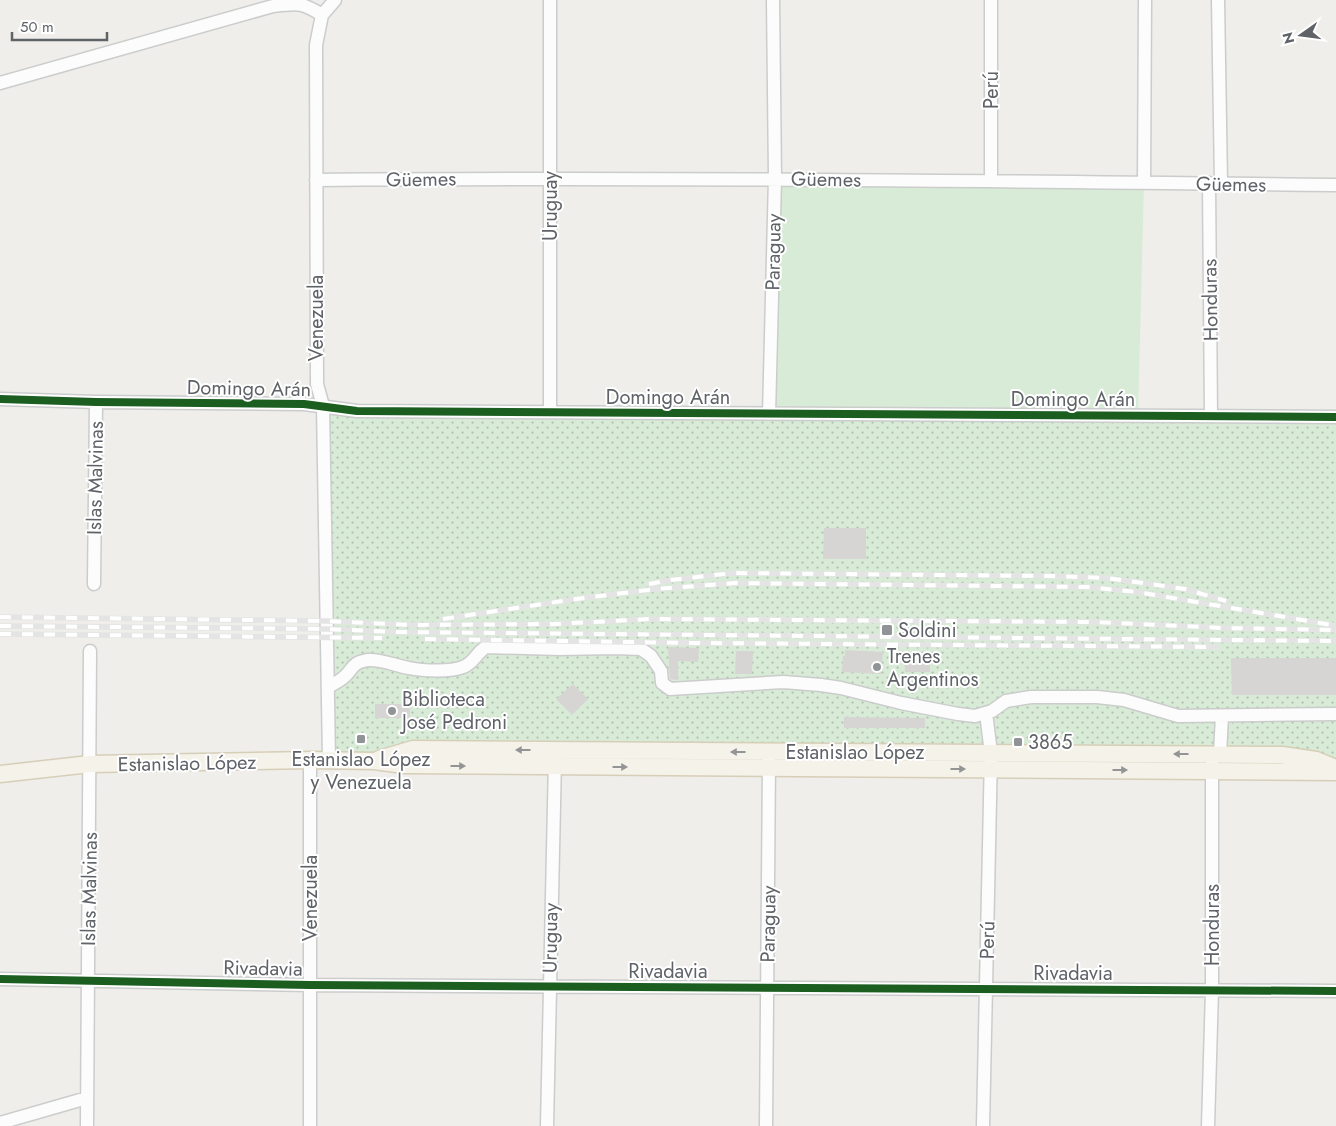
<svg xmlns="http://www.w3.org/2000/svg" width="1336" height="1126" font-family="Jost,sans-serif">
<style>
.grass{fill:#d8ebd6}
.park{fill:url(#park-dots)}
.building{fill:#d6d5d3}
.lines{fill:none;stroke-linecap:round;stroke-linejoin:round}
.minor-casing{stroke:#cbcccc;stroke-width:15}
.major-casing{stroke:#d7ceb8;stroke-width:19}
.minor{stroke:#fdfcfc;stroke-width:12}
.major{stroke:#f4f2e9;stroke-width:16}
.rail-casing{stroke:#e4e4e4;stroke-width:5.5}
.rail{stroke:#fff;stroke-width:4;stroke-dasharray:11;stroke-linecap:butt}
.cycleway-casing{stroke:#fff;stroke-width:11}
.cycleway{stroke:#1b5e20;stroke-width:8}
.oneway{fill:#939595}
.poi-dot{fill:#919496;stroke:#fff;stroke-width:2}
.labels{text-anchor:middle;stroke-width:4;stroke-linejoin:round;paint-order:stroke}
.street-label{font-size:20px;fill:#5f6368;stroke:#fff}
.poi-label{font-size:20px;fill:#5f6368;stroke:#fff;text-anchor:start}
</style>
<defs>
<pattern id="park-dots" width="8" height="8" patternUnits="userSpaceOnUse" patternTransform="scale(1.25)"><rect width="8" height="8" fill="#d8ebd6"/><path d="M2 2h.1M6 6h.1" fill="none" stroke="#b2c2b1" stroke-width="1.8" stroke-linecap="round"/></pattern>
</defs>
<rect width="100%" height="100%" fill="#efeeea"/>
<!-- grass -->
<path class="grass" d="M775,178L1144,183L1138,415L769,414Z"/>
<!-- park -->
<path class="park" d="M323,406L1336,417V768L1282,755L329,760Z"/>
<!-- building -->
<path class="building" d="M824,528H866V559H823Z
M668,647L699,648L698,662L678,661V680L670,679Z
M845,650L883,652L881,674L842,672L843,656H845Z
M736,651H753L752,674H735Z
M930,655V672H905L904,656Z
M1231,658H1336V695H1232Z
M573,684L588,699L572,715L556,699Z
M375,704H410V718H375Z
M844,717L925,718V728H844Z"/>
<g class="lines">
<!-- minor casing -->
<g class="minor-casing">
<path id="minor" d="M991,0V181
M1218,0L1221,183
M0,83L273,6C297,3 302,2 322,15
M316,180C656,177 996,181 1336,185
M1144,183L1145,0
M1209,183L1211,416
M0,399L96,402L304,404L357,411L1336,417
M550,412V0
M769,414L775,178L773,0
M94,584L96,402
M328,687C333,684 340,681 344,677C354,669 350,663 368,660C382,659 396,666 409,668C423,671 451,672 463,667C474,663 476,653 486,647L559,649L615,648L641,649L651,656L661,671L662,683L670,689L783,682L821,685L841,688L901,703L958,714L975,716L992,711L1006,701L1031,697H1097L1124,700L1178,716L1336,714
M1220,754L1222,716
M329,760L323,406L317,384L316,45L322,15L335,0
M0,979L310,985L1336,991
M0,1123L87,1098
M87,1126L90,651
M310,1126V760
M547,1126L555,759
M766,1126L769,759
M983,1126L991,753L986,713
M1208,1126L1212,990V764"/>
</g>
<!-- major casing -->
<g class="major-casing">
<path id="major" d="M379,759L413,749L1282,755L1316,760L1336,768
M0,774L90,764L310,760L374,761L404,765L1336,772"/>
</g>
<!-- minor -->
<use href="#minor" class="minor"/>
<!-- major -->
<use href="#major" class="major"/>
<!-- rail casing -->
<g class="rail-casing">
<path id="rail" d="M649,584L671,580L733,573L1049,576L1107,578L1185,589L1226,601
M0,617L327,621L411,625L554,624L651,619L1095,622L1223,628L1336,630
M443,619L576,599L656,589L735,583L1088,587L1137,592L1332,625
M0,626L326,629L397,632L1336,641
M0,634L382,638
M425,639L697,643L1217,647"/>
</g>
<!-- rail -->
<use href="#rail" class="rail"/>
<!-- cycleway casing -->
<g class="cycleway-casing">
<path id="cycleway" d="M0,399L96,402L304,404L357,411L1336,417
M0,979L310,985L1336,991"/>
</g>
<!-- cycleway -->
<use href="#cycleway" class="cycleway"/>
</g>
<!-- one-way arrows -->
<defs><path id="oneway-solid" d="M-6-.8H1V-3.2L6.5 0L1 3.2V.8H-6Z" transform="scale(1.25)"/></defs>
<g class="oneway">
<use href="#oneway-solid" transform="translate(523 750) rotate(-180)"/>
<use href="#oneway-solid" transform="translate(738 752) rotate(-180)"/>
<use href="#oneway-solid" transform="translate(1181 754) rotate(-180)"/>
<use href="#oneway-solid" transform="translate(458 766)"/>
<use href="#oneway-solid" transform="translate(620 767)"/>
<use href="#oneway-solid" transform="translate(958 769)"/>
<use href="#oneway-solid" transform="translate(1120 770)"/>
</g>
<!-- markers -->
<g class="poi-dot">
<rect x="881" y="624" width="12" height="12" rx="2.5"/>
<circle cx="877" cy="667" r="5"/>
<circle cx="392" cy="711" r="5"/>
<rect x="356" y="734" width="10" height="10" rx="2.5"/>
<rect x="1013" y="737" width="10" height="10" rx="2.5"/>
</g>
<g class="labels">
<!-- street labels -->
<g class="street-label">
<text transform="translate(991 90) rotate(-90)" y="7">Perú</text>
<text transform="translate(421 179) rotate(-1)" y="7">Güemes</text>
<text transform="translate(826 179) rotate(1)" y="7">Güemes</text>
<text transform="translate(1231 184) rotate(1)" y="7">Güemes</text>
<text transform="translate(550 206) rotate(-90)" y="7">Uruguay</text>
<text transform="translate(773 252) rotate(-89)" y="7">Paraguay</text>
<text transform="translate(1210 300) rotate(-91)" y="7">Honduras</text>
<text transform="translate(316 318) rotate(-90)" y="7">Venezuela</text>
<text transform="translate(249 388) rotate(1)" y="7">Domingo Arán</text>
<text x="668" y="404">Domingo Arán</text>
<text x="1073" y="406">Domingo Arán</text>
<text transform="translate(95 478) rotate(-89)" y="7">Islas Malvinas</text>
<text x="855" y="759">Estanislao López</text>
<text transform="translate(187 763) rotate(-1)" y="7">Estanislao López</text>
<text transform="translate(89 889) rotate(-89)" y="7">Islas Malvinas</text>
<text transform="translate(310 898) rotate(-90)" y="7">Venezuela</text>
<text transform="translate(768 924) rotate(-89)" y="7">Paraguay</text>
<text transform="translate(1212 925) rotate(-90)" y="7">Honduras</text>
<text transform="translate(550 938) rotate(-89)" y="7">Uruguay</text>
<text transform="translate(987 940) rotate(-89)" y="7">Perú</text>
<text transform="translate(263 968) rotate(1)" y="7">Rivadavia</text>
<text x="668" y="978">Rivadavia</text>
<text x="1073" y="980">Rivadavia</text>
</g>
<!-- poi labels -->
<g class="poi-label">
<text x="898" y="637">Soldini</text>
<text x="887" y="663">Trenes<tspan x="887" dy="23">Argentinos</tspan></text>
<text x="402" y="706">Biblioteca<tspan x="402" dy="23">José Pedroni</tspan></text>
<text x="1028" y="749">3865</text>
<text x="361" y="766" text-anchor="middle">Estanislao López<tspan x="361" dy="23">y Venezuela</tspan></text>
</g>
</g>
<!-- north arrow -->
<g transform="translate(1301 35) rotate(256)" stroke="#ffffff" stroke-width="4" paint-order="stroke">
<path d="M0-4L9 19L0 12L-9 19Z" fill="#5f6368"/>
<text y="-8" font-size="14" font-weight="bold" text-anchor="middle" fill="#5f6368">N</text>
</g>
<!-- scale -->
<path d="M12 32v8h95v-8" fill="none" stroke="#5f6368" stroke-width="2.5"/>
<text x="20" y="32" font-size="15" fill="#5f6368" stroke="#ffffff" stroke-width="4" paint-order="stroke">50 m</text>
</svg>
